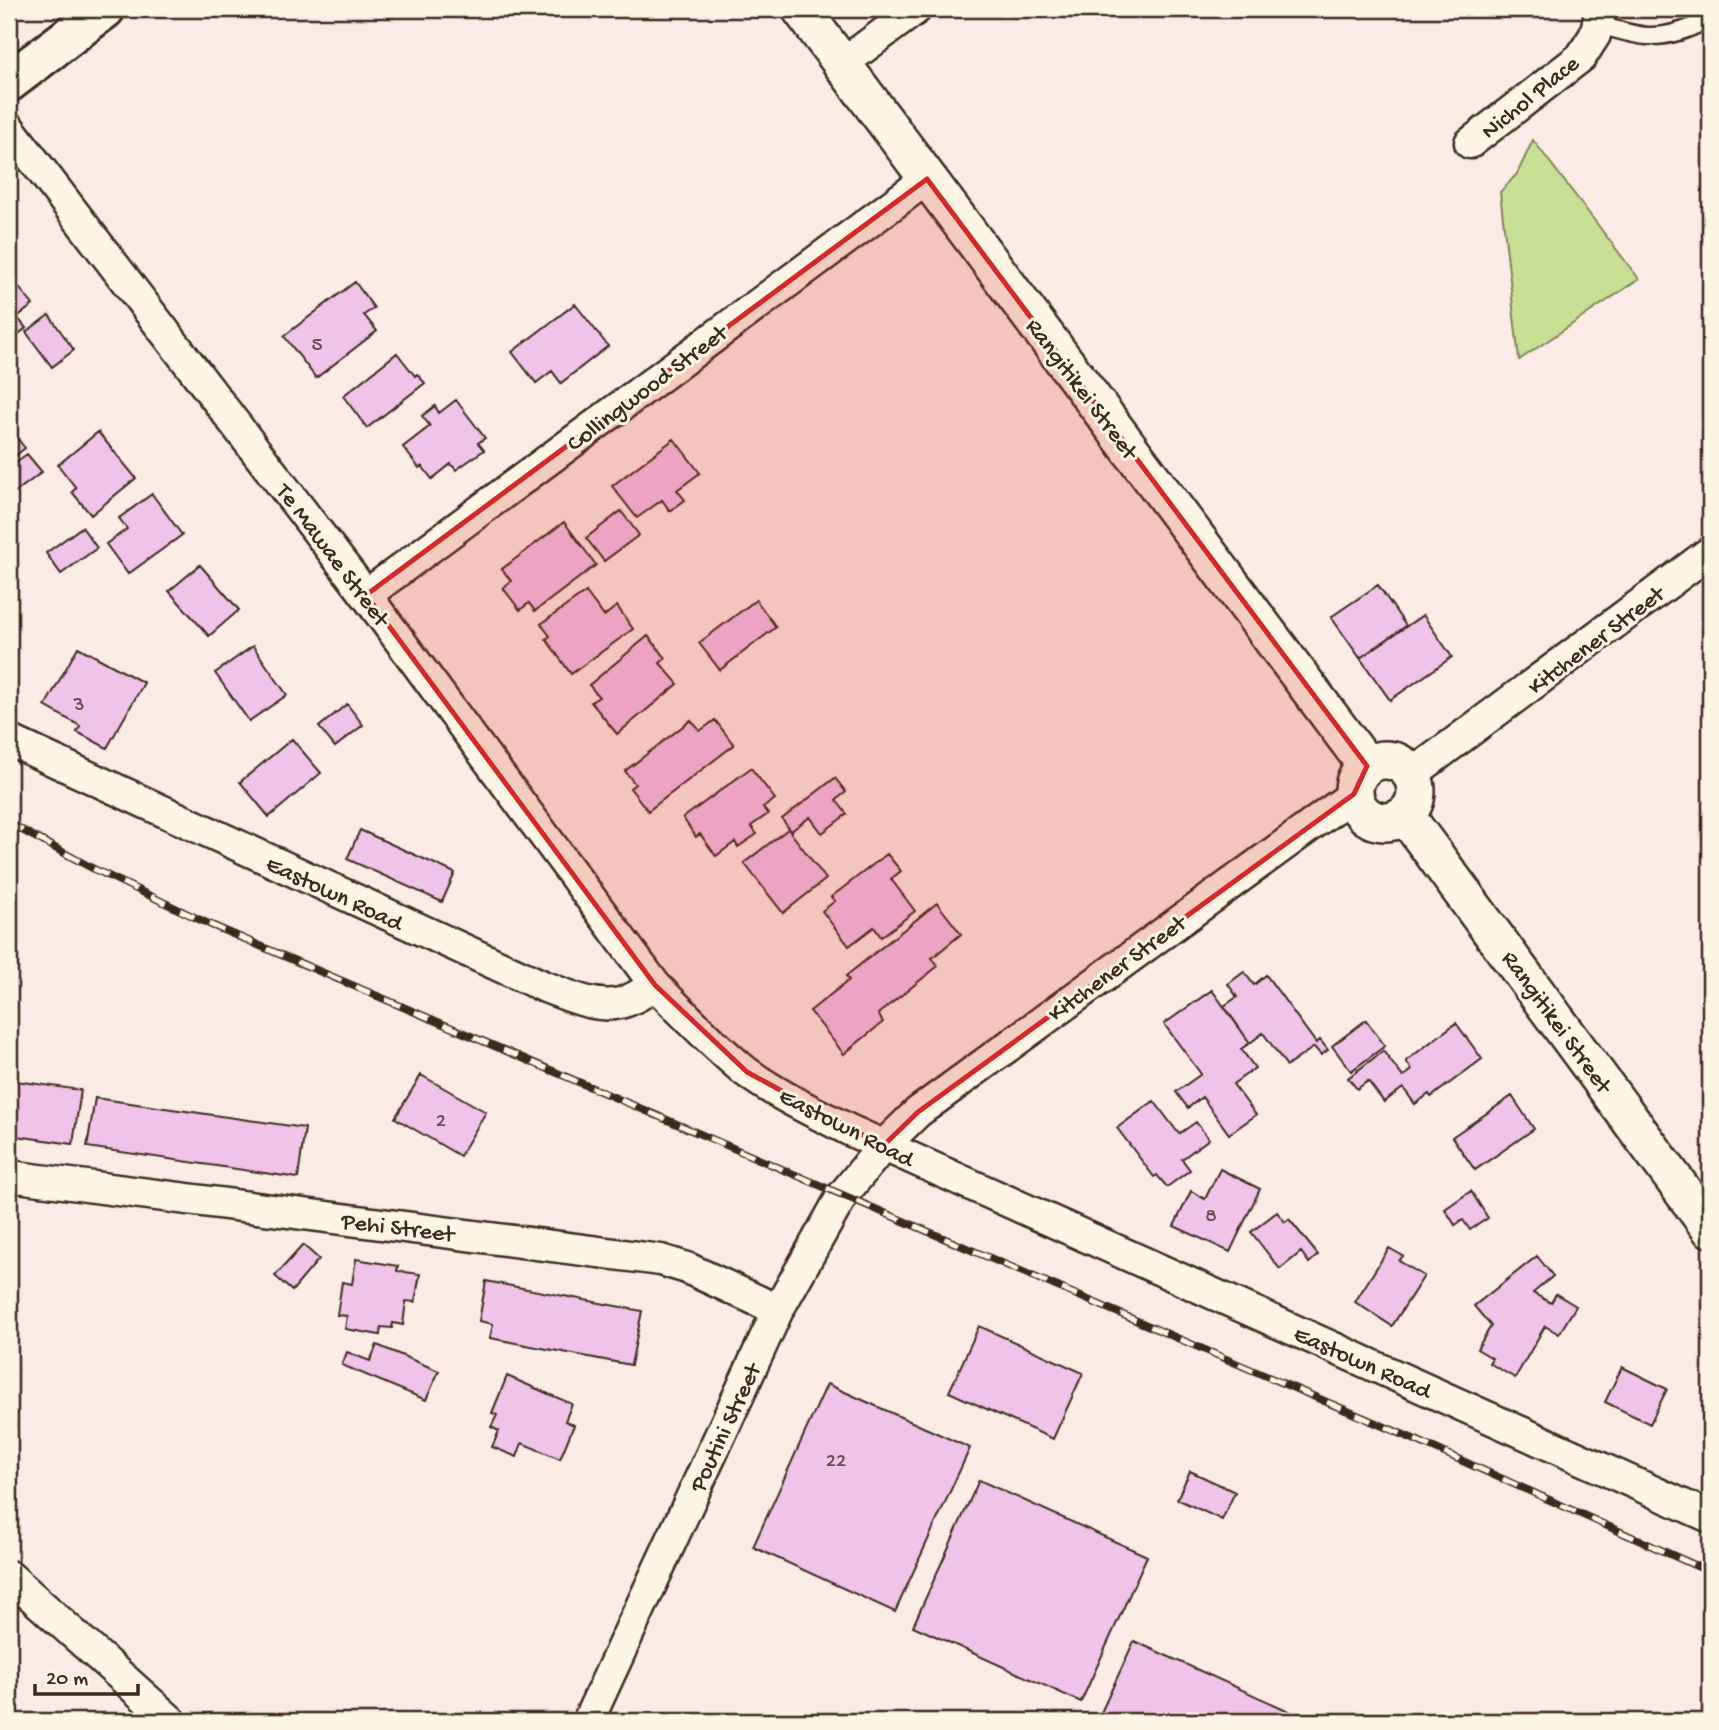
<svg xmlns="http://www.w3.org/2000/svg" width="1719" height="1730" font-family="'Gochi Hand',sans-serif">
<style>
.green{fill:#c8df95;stroke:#82845a;stroke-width:2}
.building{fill:#f0c3e8;stroke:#3b2a1e;stroke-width:2}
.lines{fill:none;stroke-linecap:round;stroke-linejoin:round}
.service-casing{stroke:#3b2a1e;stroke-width:21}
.minor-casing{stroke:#3b2a1e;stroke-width:35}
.tertiary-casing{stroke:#3b2a1e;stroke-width:42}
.primary-casing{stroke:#3b2a1e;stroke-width:44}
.service{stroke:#fcf5e5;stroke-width:16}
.minor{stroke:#fcf5e5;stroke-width:30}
.tertiary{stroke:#fcf5e5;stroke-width:37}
.primary{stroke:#fcf5e5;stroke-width:38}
.rail-casing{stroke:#3b2a1e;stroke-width:8}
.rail{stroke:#fcf5e5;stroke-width:5;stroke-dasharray:16;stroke-linecap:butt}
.marked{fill:#d62828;fill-opacity:0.2;stroke:#d62828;stroke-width:5;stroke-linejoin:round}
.labels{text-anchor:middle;stroke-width:6;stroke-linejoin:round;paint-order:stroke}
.number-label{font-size:21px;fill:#685050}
.street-label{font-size:24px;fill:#3b2a1e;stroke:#fcf5e5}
</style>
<rect width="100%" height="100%" fill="#faebe6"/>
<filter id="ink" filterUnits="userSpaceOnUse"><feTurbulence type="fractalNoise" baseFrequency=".0143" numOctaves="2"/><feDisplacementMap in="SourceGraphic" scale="14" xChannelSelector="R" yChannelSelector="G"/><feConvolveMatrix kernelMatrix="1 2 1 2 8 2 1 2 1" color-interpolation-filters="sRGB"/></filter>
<g filter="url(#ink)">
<!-- green -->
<path class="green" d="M1533,140L1639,279L1519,360L1500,192L1517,174Z"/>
<!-- building -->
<path class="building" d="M9,275L33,305L17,317L26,328L9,342Z
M355,282L374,308L364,315L377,331L316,378L284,336Z
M575,304L608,346L561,383L552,371L536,383L512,352Z
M49,315L74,350L52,367L26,332Z
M397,353L415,376L417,374L425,383L367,428L343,396Z
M456,400L485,438L478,443L484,450L456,470L451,464L432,479L422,466L419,468L403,447L430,426L422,416L435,406L439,413Z
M9,428L25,448L9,461Z
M98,432L136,478L91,515L72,492L76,488L58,465Z
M674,439L700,473L677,490L685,500L670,511L662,500L637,518L612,486Z
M27,454L42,472L9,497V467Z
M152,494L182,535L128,574L106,544L127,529L119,518Z
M621,511L639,535L604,561L586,538Z
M564,522L596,565L535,611L529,603L520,610L503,588L511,581L502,569Z
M82,527L97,548L61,574L46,553Z
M200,565L239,610L209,636L169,591Z
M1378,585L1406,626L1360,658L1331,617Z
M586,592L604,616L617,606L633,629L571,674L546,639L550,636L541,624Z
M756,600L776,627L720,670L699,643Z
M1423,615L1452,657L1390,700L1360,658Z
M648,636L666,658L660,663L678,684L617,734L591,702L599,697L589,685Z
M253,646L287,695L249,721L215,673Z
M78,647L144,683L107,748L77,732L80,726L45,706Z
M347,704L363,725L335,747L319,727Z
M691,720L700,731L715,720L734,745L648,811L630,788L635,784L625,771Z
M292,739L321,773L269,817L240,782Z
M751,768L775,799L763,808L768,814L751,826L757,834L738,847L735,842L716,856L700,834L696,837L683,818Z
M835,778L846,792L836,800L847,814L822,833L810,817L791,831L782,819Z
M788,829L826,879L783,913L744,863Z
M360,830L455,873L442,902L347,859Z
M887,854L901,871L891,879L915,911L881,937L874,927L849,946L822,911L835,901L831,897Z
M937,903L961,934L932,958L938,966L878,1014L883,1022L844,1054L810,1011L849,980L846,976Z
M1244,972L1254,985L1266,975L1316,1043L1320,1040L1328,1050L1321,1055L1314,1047L1287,1066L1263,1033L1250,1043L1224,1006L1237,997L1228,984Z
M1212,990L1250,1043L1241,1049L1255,1068L1233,1084L1256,1115L1229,1134L1202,1097L1188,1108L1176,1092L1201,1074L1164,1024Z
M1366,1020L1385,1046L1351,1071L1332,1046Z
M1456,1023L1482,1059L1431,1097L1429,1094L1415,1104L1403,1088L1384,1102L1368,1081L1357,1089L1348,1078L1383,1051L1403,1077L1412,1070L1406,1061Z
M421,1075L486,1112L460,1156L395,1118Z
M9,1080L81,1090L73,1144L9,1135Z
M1512,1096L1534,1129L1475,1170L1452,1137Z
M95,1098L305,1128L298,1178L87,1147Z
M1154,1101L1179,1134L1196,1122L1209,1139L1182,1159L1190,1170L1167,1187L1157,1175L1154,1177L1117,1128Z
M1220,1169L1260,1189L1230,1252L1174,1226L1191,1191L1205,1199Z
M1471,1191L1488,1218L1470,1230L1463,1220L1455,1225L1445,1209Z
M1277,1212L1285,1222L1289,1219L1318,1255L1309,1263L1301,1252L1280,1269L1251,1232Z
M303,1245L319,1259L292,1291L275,1276Z
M1389,1248L1403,1256L1399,1261L1424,1276L1392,1326L1355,1302Z
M1537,1256L1553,1276L1533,1293L1551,1303L1556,1294L1576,1306L1559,1334L1545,1326L1515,1378L1489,1363L1492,1358L1477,1349L1491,1326L1474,1306Z
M356,1259L398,1266L397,1271L420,1274L415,1302L406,1301L403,1325L393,1323L392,1328L381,1327L380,1335L345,1329L347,1316L337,1315L342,1282L352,1284Z
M486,1281L642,1311L631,1365L490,1338L493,1324L479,1321Z
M979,1326L1083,1373L1053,1439L949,1392Z
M377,1345L439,1371L426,1400L342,1365L347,1352L370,1361Z
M1622,1367L1667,1389L1650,1424L1605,1402Z
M507,1376L572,1404L565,1421L574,1425L560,1459L522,1443L517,1457L492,1447L499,1431L491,1427L497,1415L492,1413Z
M827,1384L970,1448L895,1612L753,1547Z
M1190,1471L1235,1492L1222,1520L1177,1499Z
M979,1480L1147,1556L1081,1702L913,1626Z
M1134,1641L1311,1721H1102L1098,1719Z"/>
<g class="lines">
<!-- service casing -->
<g class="service-casing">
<path id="service" d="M1598,25C1613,28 1631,35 1647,36C1668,37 1693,29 1710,17"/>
</g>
<!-- minor casing -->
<g class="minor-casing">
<path id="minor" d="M842,64L916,9
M9,128L366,595L655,985C684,1014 713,1045 745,1071C777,1095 814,1112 849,1130L1710,1517
M1470,143L1581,57L1595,35L1601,9
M366,595L927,179
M9,740L545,987C568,995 595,1009 620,1003C633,1000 644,992 655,985
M1411,775L1710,552
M9,1176L661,1260L687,1268L778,1310
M9,1576L171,1721
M588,1721L778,1310L842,1196L883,1146L918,1112L1354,794"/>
</g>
<!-- tertiary casing -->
<g class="tertiary-casing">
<path id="tertiary" d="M801,9L1367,766
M1354 791a31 31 0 1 1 62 0a31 31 0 1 1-62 0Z
M1405,815L1710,1228"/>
</g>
<!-- primary casing -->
<g class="primary-casing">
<path id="primary" d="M9,82L105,9"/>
</g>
<!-- service -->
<use href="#service" class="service"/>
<!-- minor -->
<use href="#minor" class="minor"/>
<!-- tertiary -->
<use href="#tertiary" class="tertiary"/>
<!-- primary -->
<use href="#primary" class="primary"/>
<!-- rail casing -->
<g class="rail-casing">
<path id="rail" d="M9,823L92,868L209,924L1418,1441L1710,1572"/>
</g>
<!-- rail -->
<use href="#rail" class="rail"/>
</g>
</g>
<!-- marked area -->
<path class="marked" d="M927,179L1367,766L1354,794L918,1112L883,1146L747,1072L655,985L366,595Z"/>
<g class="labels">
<!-- number labels -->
<g class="number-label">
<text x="317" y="350">5</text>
<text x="79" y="710">3</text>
<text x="441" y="1126">2</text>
<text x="1211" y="1221">8</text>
<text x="836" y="1466">22</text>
</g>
<!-- street labels -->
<g class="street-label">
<text transform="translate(1529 96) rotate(-39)" y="8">Nichol Place</text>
<text transform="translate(646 387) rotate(-37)" y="8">Collingwood Street</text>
<text transform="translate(1083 388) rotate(53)" y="8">Rangitikei Street</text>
<text transform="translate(334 554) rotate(53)" y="8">Te Mawae Street</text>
<text transform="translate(1595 639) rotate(-37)" y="8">Kitchener Street</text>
<text transform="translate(335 892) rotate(25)" y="8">Eastown Road</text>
<text transform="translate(1116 967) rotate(-36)" y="8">Kitchener Street</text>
<text transform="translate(1558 1021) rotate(54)" y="8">Rangitikei Street</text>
<text transform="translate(847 1126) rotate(27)" y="8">Eastown Road</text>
<text transform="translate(398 1226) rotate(7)" y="8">Pehi Street</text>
<text transform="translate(1363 1361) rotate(24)" y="8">Eastown Road</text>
<text transform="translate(724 1427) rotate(-65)" y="8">Poutini Street</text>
</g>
</g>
<!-- margin -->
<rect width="1719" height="1730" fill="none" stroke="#fcf5e5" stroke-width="35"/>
<rect x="18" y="18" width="1684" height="1695" fill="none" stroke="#3b2a1e" stroke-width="2.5" filter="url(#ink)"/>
<!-- scale -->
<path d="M35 1684v10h103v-10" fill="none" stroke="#3b2a1e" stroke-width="3.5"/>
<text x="46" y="1684" font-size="21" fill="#3b2a1e" stroke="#fcf5e5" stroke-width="5" paint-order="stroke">20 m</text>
</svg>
